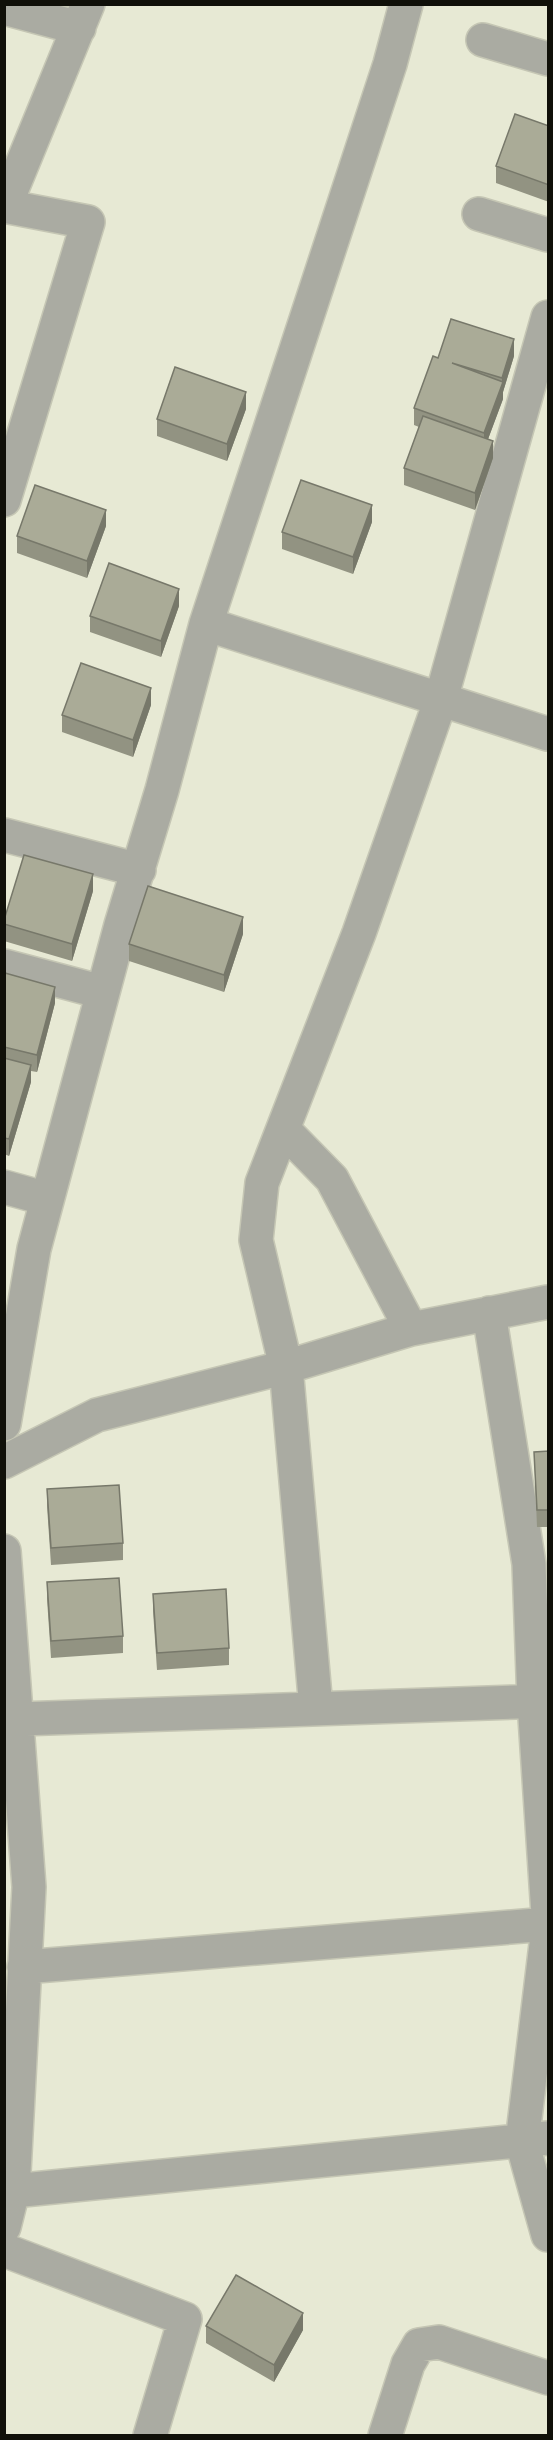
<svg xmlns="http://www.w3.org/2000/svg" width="553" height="2440" font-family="Figtree,sans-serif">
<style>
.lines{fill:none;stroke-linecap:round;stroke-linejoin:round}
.minor-casing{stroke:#c5c6b4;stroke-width:36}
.minor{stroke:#aaaba2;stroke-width:33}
.wall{fill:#929382}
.shaded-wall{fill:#77786a}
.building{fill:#aaab97;stroke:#77786a;stroke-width:1.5}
</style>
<rect width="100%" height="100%" fill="#e7e9d4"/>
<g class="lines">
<!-- minor casing -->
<g class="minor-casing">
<path id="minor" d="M4,8L79,28
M483,40L548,59
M4,206L88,222L4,500
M5,206L88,4
M479,214L548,235
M206,624L548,734
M4,835L139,870
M4,966L102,992
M283,1129L332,1179L411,1329
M4,1187L47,1199
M489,1313L529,1564L534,1702L548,1914
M4,1424L34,1249L121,925L162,790L206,624L390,64L406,4
M4,1462L97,1415L286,1367L411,1329L548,1302
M4,1551L29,1887L13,2191L4,2227
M316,1708L286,1367L256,1240L262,1183L359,933L441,699L548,317
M4,1723L19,1719L548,1701
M548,1928L522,2142L548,2235
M24,1967L548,1924
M13,2191L548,2138
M4,2250L185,2319L150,2436
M385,2436L408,2364L419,2345L439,2342L548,2378"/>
</g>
<!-- minor -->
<use href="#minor" class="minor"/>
</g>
<!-- wall -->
<path class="wall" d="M549,126V202L496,183V166Z
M514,356L503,392V399L488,439L493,458L475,510L404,485V468L419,427L414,425V408L438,358Z
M246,409L227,461L157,436V419Z
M372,522L353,574L282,549V532Z
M106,526L87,578L17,553V536Z
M179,606L161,657L90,632V616Z
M151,705L133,757L62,732V715Z
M93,891L72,961L4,941V920Z
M243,934L224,992L129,961V944Z
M5,973L55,1003L37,1072L31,1071V1082L9,1156L4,1154Z
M549,1451V1527H537L534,1452Z
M47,1489L123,1543V1560L51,1565L47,1506Z
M47,1582L123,1636V1653L51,1658L47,1599Z
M153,1594L229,1648V1665L157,1670L153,1611Z
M206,2326L303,2330L274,2382L206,2343Z"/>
<!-- shaded-wall -->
<path class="shaded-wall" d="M514,339V356L503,392V399L484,450V433L502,385V378Z
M246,392V409L227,461V444Z
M493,441V458L475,510V493Z
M372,505V522L353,574V557Z
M106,510V526L87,578V561Z
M179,589V606L161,657V641Z
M151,688V705L133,757V740Z
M93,874V891L72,961V944Z
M243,917V934L224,992V975Z
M55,987V1003L37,1072V1055Z
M31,1065V1082L9,1156V1139Z
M303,2313V2330L274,2382V2365Z"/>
<!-- building -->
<path class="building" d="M515,114L549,126V185L496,166Z
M451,319L514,339L502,378L452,363L503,382L484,433L414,408L433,356L438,358Z
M175,367L246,392L227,444L157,419Z
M423,416L493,441L475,493L404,468Z
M301,480L372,505L353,557L282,532Z
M35,485L106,510L87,561L17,536Z
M109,563L179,589L161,641L90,616Z
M81,663L151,688L133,740L62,715Z
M24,855L93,874L72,944L4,924V920Z
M148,886L243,917L224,975L129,944Z
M5,973L55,987L37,1055L4,1047Z
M4,1058L31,1065L9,1139L4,1138Z
M549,1451V1510H537L534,1452Z
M119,1485L123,1543L51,1548L47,1489Z
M119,1578L123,1636L51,1641L47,1582Z
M226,1589L229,1648L157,1653L153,1594Z
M236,2275L303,2313L274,2365L206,2326Z"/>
<!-- border -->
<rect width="553" height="2440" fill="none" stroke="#101009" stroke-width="12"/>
</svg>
